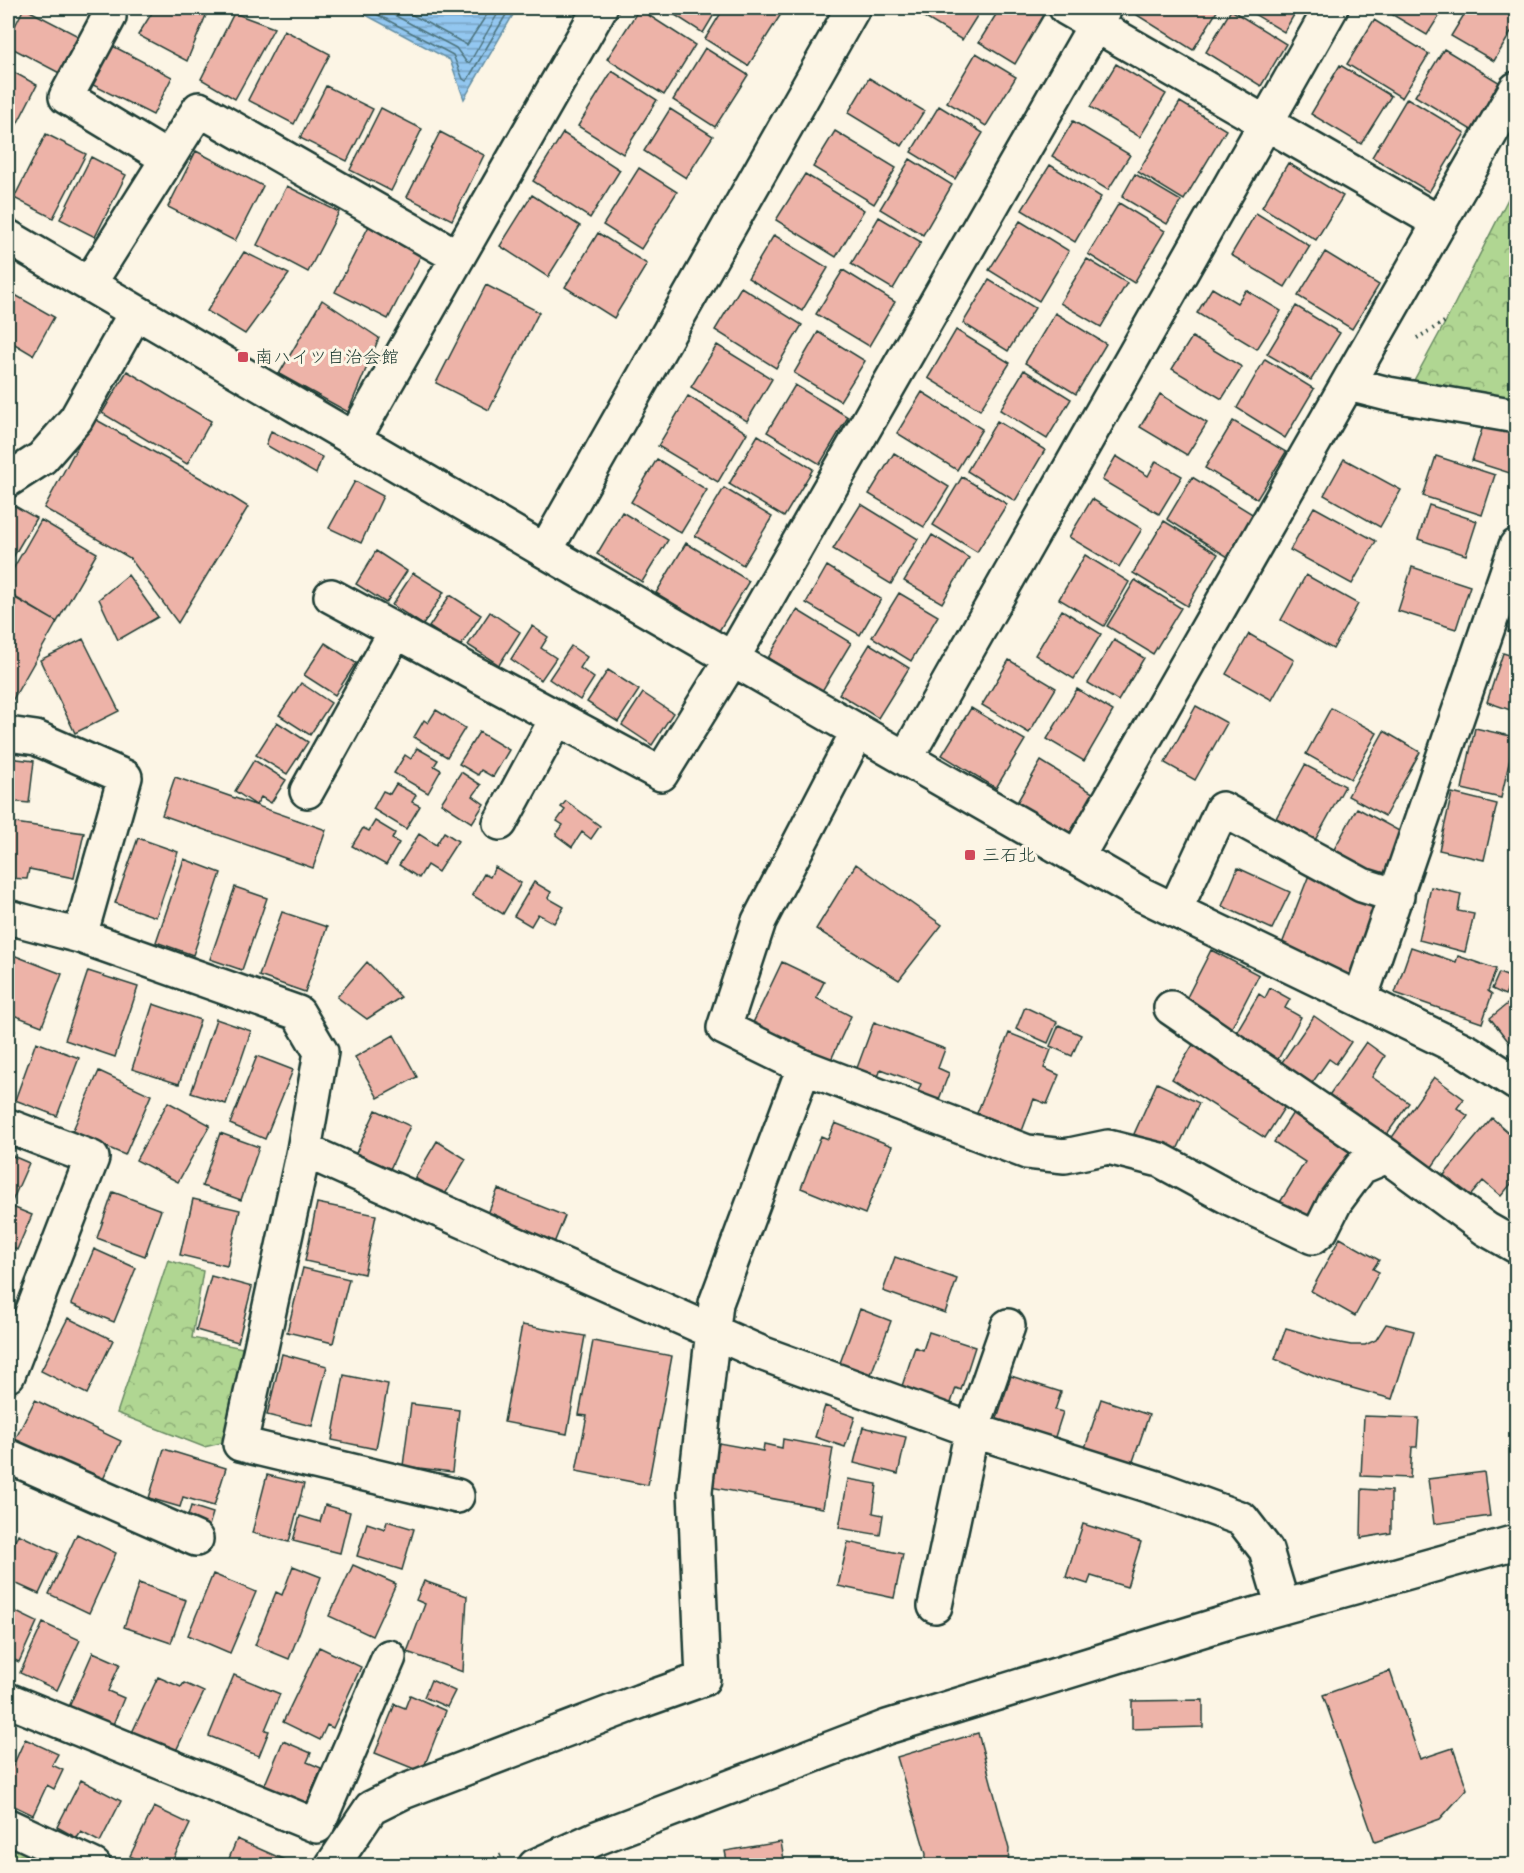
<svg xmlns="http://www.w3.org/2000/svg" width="1524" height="1873" font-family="Itim,'Klee One',sans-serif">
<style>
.park{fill:url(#park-crowns);stroke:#688a63;stroke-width:1.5}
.water{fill:url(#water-rules);stroke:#6590a5;stroke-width:1.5}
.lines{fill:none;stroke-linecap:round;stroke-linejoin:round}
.shore{stroke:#4d747f;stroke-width:1.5}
.building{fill:#edb3a8;stroke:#1f3d34;stroke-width:1.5}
.minor-casing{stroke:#1f3d34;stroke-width:38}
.path{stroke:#1f3d34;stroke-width:4;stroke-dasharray:1.5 4.5;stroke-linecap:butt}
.minor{stroke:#fcf5e5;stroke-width:33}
.poi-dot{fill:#d1495b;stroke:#fcf5e5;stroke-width:2}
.labels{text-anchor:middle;stroke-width:6;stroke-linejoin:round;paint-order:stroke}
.poi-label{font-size:18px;fill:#1f3d34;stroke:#fcf5e5;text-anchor:start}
</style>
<defs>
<pattern id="park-crowns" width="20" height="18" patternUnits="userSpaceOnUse" patternTransform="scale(1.5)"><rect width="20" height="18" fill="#b0d692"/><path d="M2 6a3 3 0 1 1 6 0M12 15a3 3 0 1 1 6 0" fill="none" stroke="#8faf78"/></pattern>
<pattern id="water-rules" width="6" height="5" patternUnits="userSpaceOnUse" patternTransform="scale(1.5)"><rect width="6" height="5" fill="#93c7f0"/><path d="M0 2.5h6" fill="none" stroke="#77a3c3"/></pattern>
</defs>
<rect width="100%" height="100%" fill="#fcf5e5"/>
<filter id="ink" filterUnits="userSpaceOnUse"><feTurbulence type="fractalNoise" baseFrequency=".0167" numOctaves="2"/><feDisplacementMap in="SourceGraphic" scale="12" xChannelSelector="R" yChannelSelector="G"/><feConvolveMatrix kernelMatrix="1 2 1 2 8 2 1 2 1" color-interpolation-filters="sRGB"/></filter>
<g filter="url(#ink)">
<!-- park -->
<path class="park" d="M1516,183V413L1405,397L1446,321Z
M168,1260L203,1271L192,1338L253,1350L230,1441L204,1447L117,1413Z
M8,1839L71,1865H8Z"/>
<!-- water -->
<path class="water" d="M353,8H517L464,99L450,60Z"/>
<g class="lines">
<!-- shore -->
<path class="shore" d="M365,8L453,55L463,79L466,81L468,79L510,8
M381,8L456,48L467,63L470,62L501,8
M400,8L467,45L491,8"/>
</g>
<!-- building -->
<path class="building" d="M24,8L86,40L67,77L8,46V40Z
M155,8H209L187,61L138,35Z
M664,8H718L703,33Z
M724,8H778L783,11L748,66L705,39Z
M909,8H982L962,40Z
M1000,8H1035L1045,13L1015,64L979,42Z
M1141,8H1219L1193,50L1137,15Z
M1244,8H1298L1284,32Z
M1381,8H1444L1427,35Z
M1468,8H1516V24L1494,61L1451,36Z
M639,9L695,45L664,95L607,59Z
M1231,10L1286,44L1261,86L1206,52Z
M234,13L274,28L235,99L201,79Z
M1374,20L1429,54L1402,98L1347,64Z
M284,30L330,54L294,124L248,100Z
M111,45L172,77L153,115L91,84Z
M705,48L748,75L715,127L673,100Z
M1444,49L1507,87L1478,134L1415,96Z
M976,53L1016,77L986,126L947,102Z
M1116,64L1166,94L1140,137L1090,107Z
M1340,65L1391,96L1361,144L1311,114Z
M8,69L37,85L11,136L8,134Z
M612,71L657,100L623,154L578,126Z
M869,78L924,111L902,146L848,113Z
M326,86L373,109L347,161L300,138Z
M1407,98L1465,133L1429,192L1372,157Z
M1180,102L1226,130L1184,200L1138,172Z
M939,106L983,133L955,179L911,152Z
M381,108L422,129L391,191L350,170Z
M670,109L713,136L686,178L644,151Z
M1073,121L1130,155L1108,190L1052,156Z
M835,131L896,168L874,204L813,167Z
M440,132L484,155L452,220L407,197Z
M563,133L620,170L590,218L533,181Z
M46,134L86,154L53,218L14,198Z
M196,151L263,186L235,241L168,207Z
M91,157L126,175L95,237L60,219Z
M910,159L952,185L923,235L880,209Z
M1288,163L1343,196L1316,240L1262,207Z
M1050,165L1101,197L1075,242L1022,210Z
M639,168L677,192L641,249L603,225Z
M805,174L864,210L836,257L776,220Z
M1135,174L1181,201L1167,224L1122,197Z
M287,186L339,212L308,272L257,245Z
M532,195L580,226L548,277L500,246Z
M1119,203L1165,231L1134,283L1088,254Z
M1256,213L1310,246L1285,287L1231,255Z
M879,217L921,242L893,289L851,264Z
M1020,221L1069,251L1039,301L989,270Z
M370,224L423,251L388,319L335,292Z
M598,233L647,264L614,318L565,287Z
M774,235L828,268L802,311L748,278Z
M244,252L289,274L245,334L207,311Z
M1325,252L1379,285L1352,329L1298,296Z
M1087,259L1127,283L1101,327L1060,303Z
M843,270L895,302L869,346L816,314Z
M989,280L1035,308L1008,351L963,323Z
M486,285L539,312L489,410L436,383Z
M741,287L802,325L776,368L715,330Z
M1212,288L1237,303L1246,290L1281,311L1257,349L1197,313Z
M8,291L54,317L33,355L8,340Z
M322,300L379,338L348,412L279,374Z
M1296,306L1340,333L1311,380L1267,354Z
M1055,313L1106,344L1076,394L1025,363Z
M956,330L1010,363L980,410L928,378Z
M818,332L865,361L840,401L794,373Z
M1192,337L1242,367L1222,399L1172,369Z
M717,345L772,379L747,421L691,387Z
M1265,359L1314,389L1285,438L1237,408Z
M1024,370L1071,399L1047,439L1000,410Z
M127,371L211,421L187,464L102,413Z
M795,385L848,417L820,464L767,432Z
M922,392L982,429L957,470L897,433Z
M1160,394L1207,423L1187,455L1140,427Z
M688,396L747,433L718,482L658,446Z
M1487,413L1516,422V475L1472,461Z
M93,418L213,485L248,507L178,623L130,558L44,508Z
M997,421L1045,450L1015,501L967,471Z
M1233,421L1286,452L1257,499L1205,468Z
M271,431L322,457L316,474L266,445Z
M758,435L813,469L784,517L729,484Z
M894,453L949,487L924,527L869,494Z
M1116,456L1148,476L1156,461L1182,476L1159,514L1102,480Z
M1436,456L1495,475L1482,515L1423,496Z
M657,459L707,490L681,533L631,502Z
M1344,459L1401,490L1380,527L1324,495Z
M962,477L1007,504L977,552L933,525Z
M1192,477L1254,515L1228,557L1167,519Z
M355,481L383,496L361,543L329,528Z
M724,488L772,517L743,565L695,536Z
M1092,499L1142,529L1119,567L1069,537Z
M8,502L36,518L8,566Z
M861,504L918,539L891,584L833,549Z
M1429,505L1477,521L1466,555L1418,539Z
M1314,507L1376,541L1352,584L1290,550Z
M622,512L668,540L642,582L597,554Z
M41,520L97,553L57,622L8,594V578Z
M1164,521L1218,554L1187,606L1133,573Z
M932,535L969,558L942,603L904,581Z
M686,543L749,581L719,631L656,593Z
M376,551L407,571L386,603L356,584Z
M1085,555L1129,582L1104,626L1059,599Z
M827,566L881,599L860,635L806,603Z
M1412,567L1470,586L1456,629L1398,611Z
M413,573L444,592L423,625L392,605Z
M128,575L158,617L118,640L99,599Z
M1306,575L1358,604L1333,649L1281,620Z
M1135,580L1181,608L1153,654L1107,626Z
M8,593L57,622L8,708V644L12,637L8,635Z
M899,593L938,616L911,661L872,637Z
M450,595L481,615L460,647L429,627Z
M1516,606V635L1508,632Z
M797,610L851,643L822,691L768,658Z
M1062,610L1101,634L1074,679L1035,655Z
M490,612L520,632L499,665L468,645Z
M532,626L548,637L541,648L556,658L541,680L511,659Z
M1249,634L1294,660L1272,700L1226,674Z
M83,639L119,711L75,733L40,660Z
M1114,640L1144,658L1118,701L1088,683Z
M325,643L356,663L335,695L304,675Z
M870,644L909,668L878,718L839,694Z
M571,646L587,657L580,668L594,678L580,700L549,679Z
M1503,653L1516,657V712L1487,702Z
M1009,660L1056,688L1029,733L982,705Z
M608,670L639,690L618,722L587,702Z
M301,683L331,703L310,735L279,715Z
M1077,689L1113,711L1084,761L1047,739Z
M643,693L673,713L652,745L622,725Z
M1196,706L1227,723L1195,780L1165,763Z
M971,708L1025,740L996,788L942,755Z
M1331,708L1377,733L1351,779L1306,754Z
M436,710L465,728L447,757L414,737L424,720L428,723Z
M277,722L308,742L287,774L256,755Z
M1475,728L1515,737L1501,798L1462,789Z
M1384,731L1420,752L1385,816L1348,796Z
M479,732L509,750L493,777L481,770L478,775L459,764Z
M417,748L438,760L434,766L441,770L428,793L394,773L405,755L411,759Z
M8,758L34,761L29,803L8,801Z
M254,760L286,780L271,803L261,797L256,805L235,791Z
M1041,761L1096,795L1070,837L1016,804Z
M1305,765L1345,786L1314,842L1275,820Z
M461,772L481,785L473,796L484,804L472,823L441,803Z
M175,777L326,830L313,868L162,815Z
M396,784L416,795L412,802L420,806L406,829L373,809L383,791L390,794Z
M1452,793L1497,804L1484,860L1439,850Z
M566,801L600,826L591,839L582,832L572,847L556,835L563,825L557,821L565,810L561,807Z
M1357,808L1412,838L1387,883L1332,853Z
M375,821L395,833L392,839L399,843L386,865L352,846L363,828L369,831Z
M8,822L84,833L74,878L29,869L27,879L8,878Z
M444,832L458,841L438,872L427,865L419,878L399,865L419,834L436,845Z
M138,838L178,852L156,917L115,903Z
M184,859L221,873L193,955L156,942Z
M856,864L942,925L899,980L816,929Z
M495,867L521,883L503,914L472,895L484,874L490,877Z
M1238,868L1290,892L1272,929L1222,906Z
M1309,875L1383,904L1354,978L1280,949Z
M534,882L551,892L548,898L564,907L554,923L538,914L531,926L514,916Z
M235,887L267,898L242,970L210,959Z
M1431,887L1461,894L1458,911L1474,914L1465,952L1419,940Z
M282,912L327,927L305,992L259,976Z
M1411,947L1456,962L1458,956L1496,969L1488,991L1492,994L1482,1023L1395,993Z
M1211,950L1259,975L1231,1029L1183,1005Z
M8,953L62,974L42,1026L8,1013Z
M367,962L401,997L367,1019L337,997Z
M782,962L824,982L816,998L851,1016L830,1062L752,1025Z
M88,971L138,987L115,1057L65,1040Z
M1499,973L1512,978L1505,995L1492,989Z
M1270,988L1290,999L1285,1008L1301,1017L1277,1061L1234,1036L1259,994L1265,998Z
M1516,997V1051L1490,1018Z
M153,1004L200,1020L179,1084L132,1069Z
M1025,1007L1057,1022L1048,1043L1016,1029Z
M1314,1016L1351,1042L1336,1064L1329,1059L1310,1086L1280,1065Z
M216,1019L251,1031L226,1104L191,1093Z
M874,1022L945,1049L938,1068L949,1073L938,1102L917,1094L921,1084L881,1069L878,1077L857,1068Z
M1059,1025L1081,1035L1072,1056L1050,1046Z
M8,1028L15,1031L8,1051Z
M1009,1033L1051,1050L1044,1068L1059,1075L1047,1104L1034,1099L1022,1131L977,1113Z
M394,1035L417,1077L378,1098L355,1057Z
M1197,1038L1291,1097L1265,1138L1172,1079Z
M36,1042L79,1058L57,1116L15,1100Z
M1366,1042L1385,1056L1372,1077L1409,1103L1382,1141L1325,1101Z
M257,1056L293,1070L265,1139L230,1124Z
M99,1071L151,1095L125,1155L72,1132Z
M1434,1077L1464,1099L1457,1108L1468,1116L1427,1174L1386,1146Z
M1157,1083L1199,1103L1175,1154L1134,1134Z
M168,1102L210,1125L178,1182L136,1160Z
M1298,1105L1363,1148L1311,1229L1277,1207L1305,1162L1274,1142Z
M376,1110L410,1126L390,1169L356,1153Z
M1492,1118L1516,1139V1178L1501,1196L1483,1181L1465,1202L1439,1181Z
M835,1123L892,1146L865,1214L801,1188L821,1136L828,1139Z
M220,1133L259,1147L241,1200L202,1186Z
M437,1141L466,1159L444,1196L415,1178Z
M8,1154L29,1163L10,1206L32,1215L17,1250L8,1245Z
M498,1189L565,1216L552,1248L485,1221Z
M113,1192L161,1210L145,1256L97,1238Z
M193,1199L240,1210L227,1266L180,1255Z
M317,1203L376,1215L364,1274L305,1261Z
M1340,1238L1379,1260L1373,1269L1379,1272L1355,1316L1311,1291Z
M94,1249L136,1268L114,1322L71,1304Z
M895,1257L957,1279L945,1313L883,1291Z
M303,1268L349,1279L333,1343L287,1332Z
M211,1276L252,1287L238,1342L196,1330Z
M860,1309L891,1321L868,1382L837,1371Z
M68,1318L113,1340L87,1394L41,1371Z
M1386,1324L1414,1331L1392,1399L1327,1381L1275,1359L1286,1328L1330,1341L1351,1345H1365L1376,1340Z
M522,1325L585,1336L567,1434L504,1422Z
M929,1332L975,1347L961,1390L956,1388L948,1412L901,1389L915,1347L923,1350Z
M593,1341L672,1356L648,1485L576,1471L587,1416L579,1415Z
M282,1354L327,1366L312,1426L267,1415Z
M344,1375L388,1384L376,1449L332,1440Z
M1011,1376L1061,1392L1055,1410L1063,1412L1053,1443L995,1424Z
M1101,1399L1149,1415L1131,1467L1084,1451Z
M35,1400L121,1441L99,1488L12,1446Z
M411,1404L459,1410L452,1472L403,1466Z
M825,1406L855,1417L845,1447L815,1437Z
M1364,1416L1419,1418L1417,1447H1412L1410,1478L1361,1476Z
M863,1427L906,1437L898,1474L854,1463Z
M783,1439L833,1448L823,1508L710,1487L719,1443L763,1451L764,1444L782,1448Z
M164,1449L226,1468L214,1506L183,1497L180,1507L149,1498Z
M1484,1472L1490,1516L1434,1524L1428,1479Z
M267,1475L304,1484L289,1542L252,1533Z
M848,1479L877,1484L873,1513L883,1515L880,1535L839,1528Z
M1362,1489L1391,1491V1533L1361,1538Z
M325,1505L350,1512L340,1553L293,1541L300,1516L320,1522Z
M191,1506L213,1513L209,1526L187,1520Z
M387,1521L414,1529L402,1570L357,1556L367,1523L385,1529Z
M1083,1524L1141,1542L1127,1587L1091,1576L1088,1584L1066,1577Z
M18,1534L58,1553L39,1594L8,1580V1557Z
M77,1534L116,1553L89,1613L49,1594Z
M848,1542L903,1554L894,1598L838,1586Z
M353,1565L396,1584L372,1636L329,1616Z
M293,1566L321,1577L289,1659L255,1645L276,1592L282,1595Z
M213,1574L256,1592L230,1653L188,1635Z
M424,1581L467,1596L463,1672L407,1652L425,1604L416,1600Z
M139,1583L186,1600L171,1643L124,1627Z
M8,1608L37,1622L19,1662L8,1657Z
M43,1623L80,1640L57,1690L20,1673Z
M319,1647L361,1667L333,1728L327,1725L320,1740L283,1722Z
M93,1652L120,1664L108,1691L124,1698L112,1727L69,1707Z
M1390,1671L1420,1759L1453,1748L1467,1789L1440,1819L1375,1842L1323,1695Z
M234,1675L280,1694L265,1730L269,1731L259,1756L209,1736Z
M158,1677L181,1687L184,1683L204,1692L173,1757L130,1737Z
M431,1680L455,1691L447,1707L424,1697Z
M410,1695L446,1711L422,1772L375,1753L395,1704L405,1708Z
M1203,1700V1727L1132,1729V1701Z
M978,1733L1009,1849L1008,1866H925L926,1854L897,1757Z
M25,1739L58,1754L52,1765L63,1770L54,1789L47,1785L33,1815L8,1803V1777Z
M283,1741L311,1753L307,1762L321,1768L303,1814L260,1796Z
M81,1780L121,1801L100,1842L81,1832L77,1838L57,1827Z
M154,1807L190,1824L170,1866L158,1864L157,1866H151L130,1856Z
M237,1839L287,1861L285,1866H226Z
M781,1842L785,1866H728L725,1851Z"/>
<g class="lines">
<!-- minor casing -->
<g class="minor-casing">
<path id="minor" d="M1066,8L1440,223
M109,17L66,97L167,158
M8,237L545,551L1141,894L1468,1052L1516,1083
M89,284L199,109L458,257
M1349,384L1388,394L1516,416
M354,439L600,8
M8,480L42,458L76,419L136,312
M545,551L853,8
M331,596L661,774L732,659L1105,8
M858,731L759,921L724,1028L804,1067L1027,1152L1065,1156L1108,1147L1160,1160L1230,1198L1313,1237L1321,1230L1335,1202L1361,1167L1387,1156
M8,734L36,738L125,777L80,936
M906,758L1331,8
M307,791L396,631
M500,823L557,718
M1077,857L1516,89
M1175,910L1222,809L1362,885L1397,896
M8,917L80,936L298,1013L321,1052L304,1150L240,1444L457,1496
M1360,999L1516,546
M1171,1008L1387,1156L1486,1229L1516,1246
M8,1126L92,1158L8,1375
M304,1150L761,1353L972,1430L1160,1489L1242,1519L1266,1550L1283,1607
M8,1456L196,1539
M935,1606L972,1430L1008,1326
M8,1700L317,1826L389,1657
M8,1826L94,1866
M332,1866L371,1808L403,1792L641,1701L703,1679L695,1491L716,1303L804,1067
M535,1866L597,1838L887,1727L1228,1622L1516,1542"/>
</g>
<!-- path -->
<path class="path" d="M1417,338L1446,321
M478,1866L502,1855"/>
<!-- minor -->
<use href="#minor" class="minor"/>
</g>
</g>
<!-- markers -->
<g class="poi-dot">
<rect x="237" y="351" width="12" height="12" rx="3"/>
<rect x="964" y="849" width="12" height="12" rx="3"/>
</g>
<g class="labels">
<!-- poi labels -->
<g class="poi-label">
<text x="255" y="363">南ハイツ自治会館</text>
<text x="982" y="861">三石北</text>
</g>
</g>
<!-- margin -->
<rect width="1524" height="1873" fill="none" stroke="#fcf5e5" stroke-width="30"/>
<rect x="15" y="15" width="1494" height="1843" fill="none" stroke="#1f3d34" stroke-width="2" filter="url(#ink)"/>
</svg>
